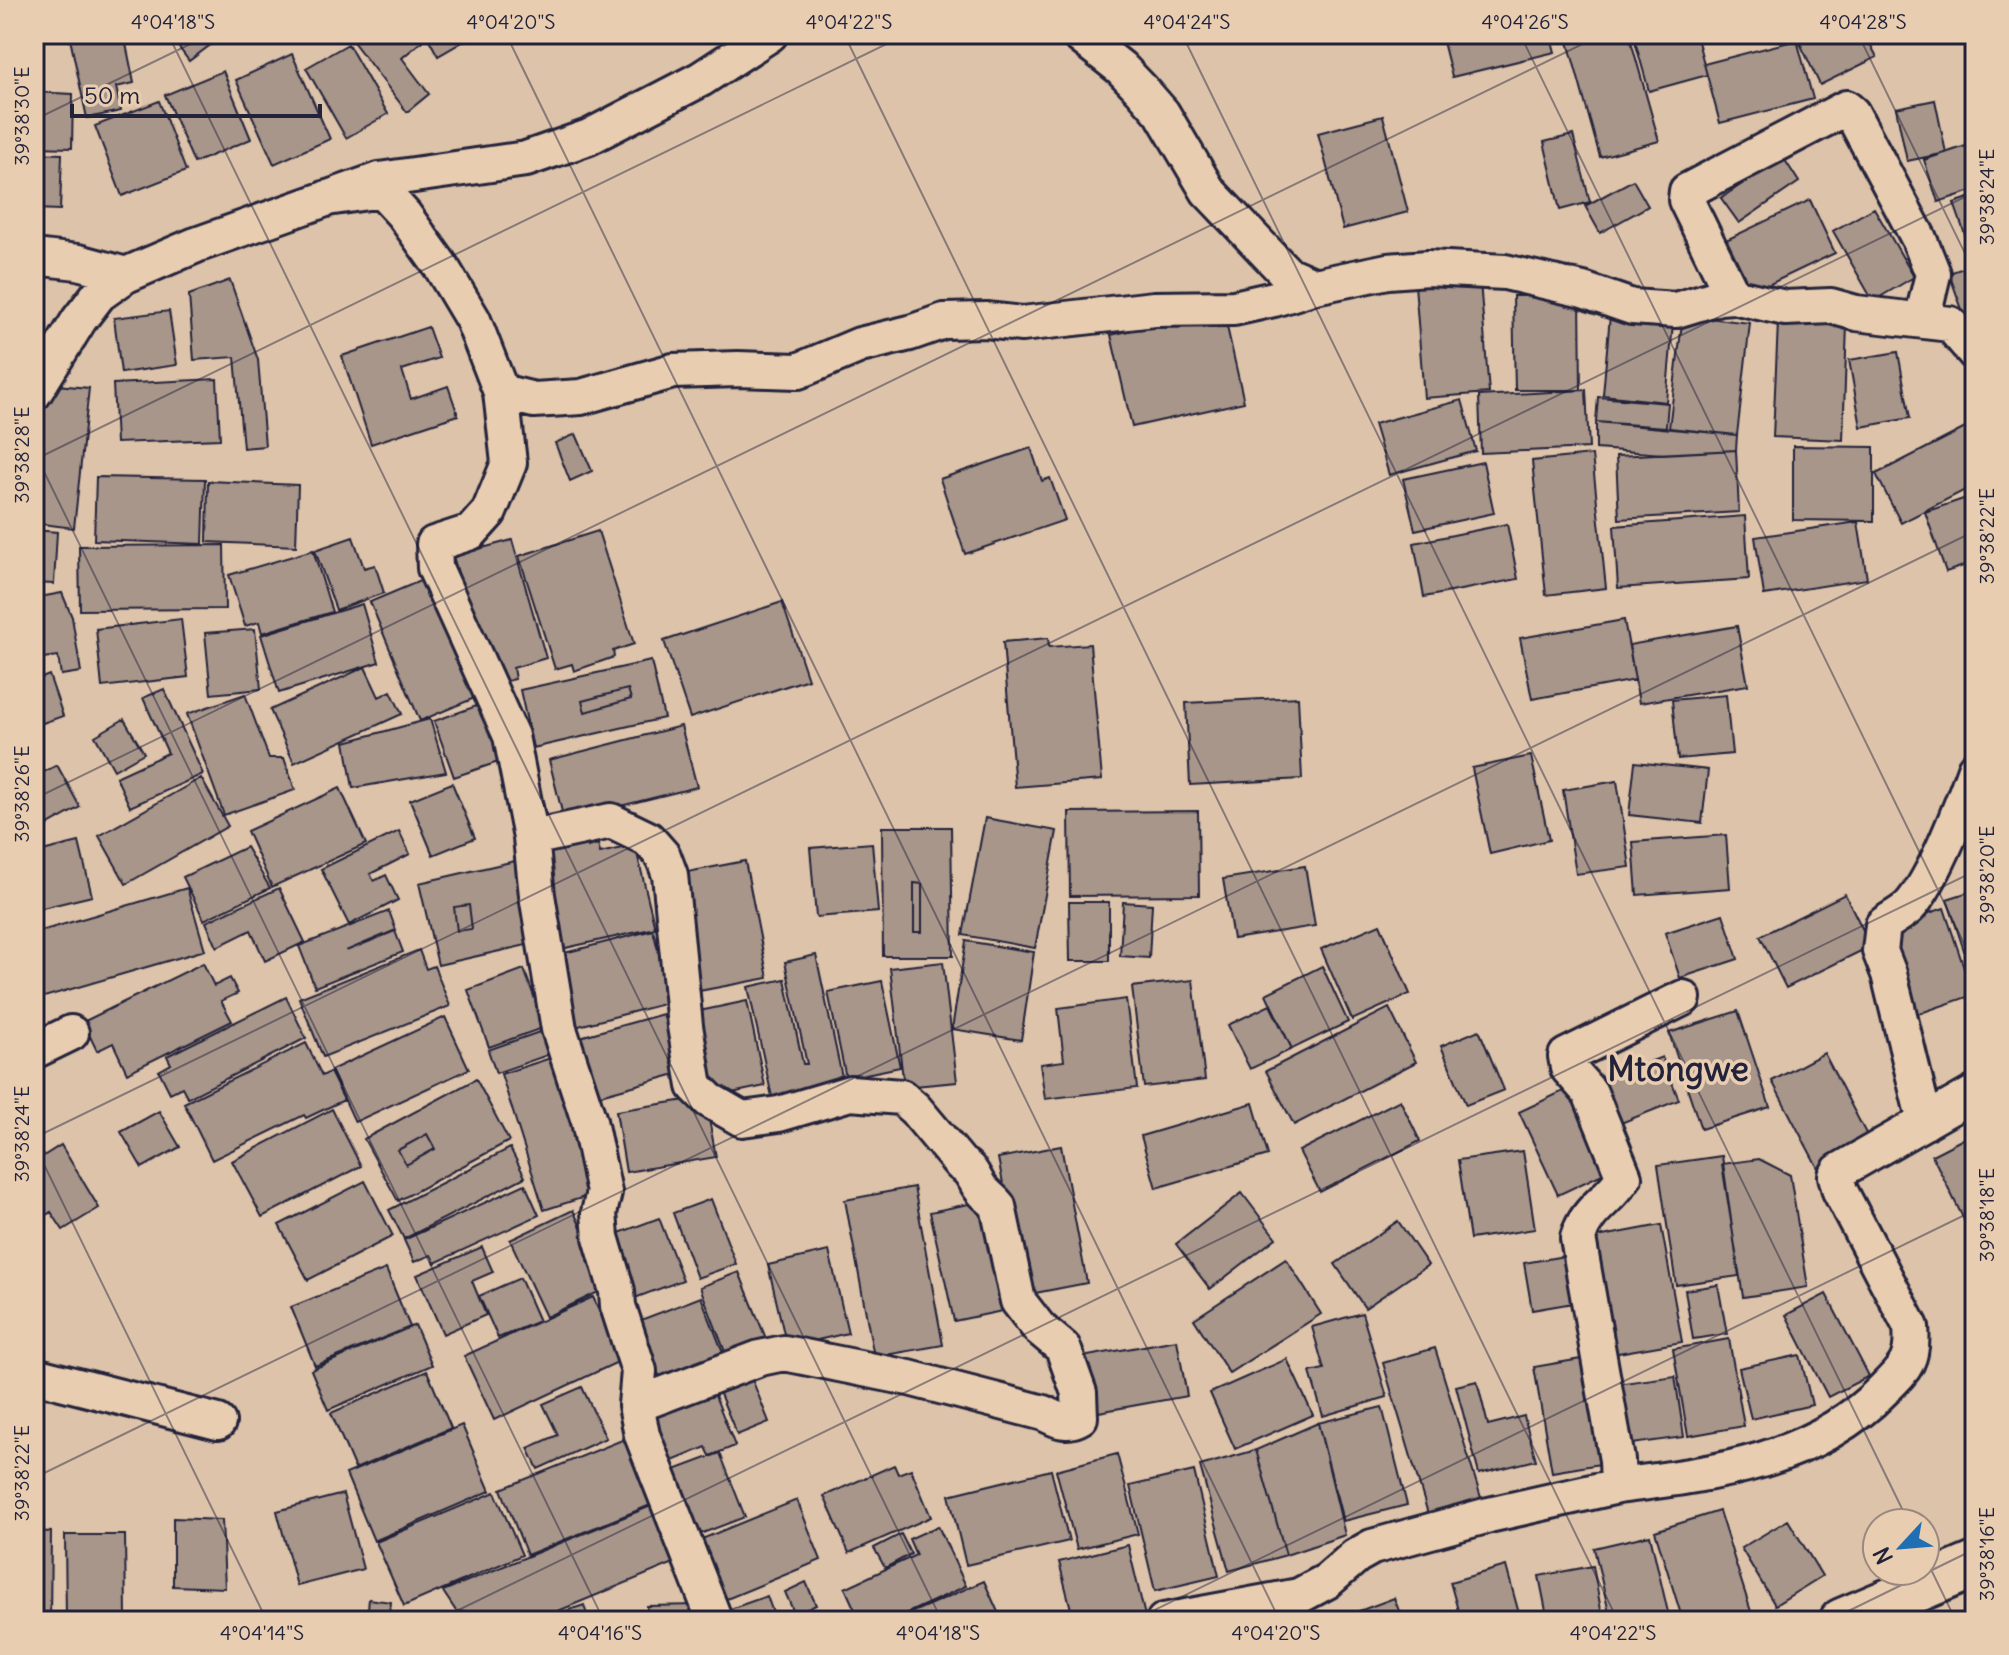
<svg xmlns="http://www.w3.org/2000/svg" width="2009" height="1655" font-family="Delius,sans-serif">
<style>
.building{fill:#a8968a;stroke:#22223b;stroke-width:2;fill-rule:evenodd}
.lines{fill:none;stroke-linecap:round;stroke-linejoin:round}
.street-casing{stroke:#22223b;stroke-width:40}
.secondary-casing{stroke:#22223b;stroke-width:50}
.street{stroke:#e9cdb0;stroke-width:34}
.secondary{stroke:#e9cdb0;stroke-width:44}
.ticks{fill:none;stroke:#22223b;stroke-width:2;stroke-opacity:0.45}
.labels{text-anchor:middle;stroke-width:7;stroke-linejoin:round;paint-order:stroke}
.district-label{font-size:34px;font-weight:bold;fill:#22223b;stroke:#e9cdb0}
.neatline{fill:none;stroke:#22223b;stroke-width:3}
.ticks-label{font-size:20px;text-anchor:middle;fill:#22223b}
</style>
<rect width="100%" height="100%" fill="#ddc3a9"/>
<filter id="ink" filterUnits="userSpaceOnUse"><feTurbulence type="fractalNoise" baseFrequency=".0125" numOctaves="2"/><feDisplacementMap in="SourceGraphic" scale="16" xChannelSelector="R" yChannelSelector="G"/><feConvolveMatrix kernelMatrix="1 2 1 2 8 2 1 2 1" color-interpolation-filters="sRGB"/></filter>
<g filter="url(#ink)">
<!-- building -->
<path class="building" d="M69,34H124L134,83L116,87L121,111L87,118Z
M169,34H225L189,61Z
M358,34H417L422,41L402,58L429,94L407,112L351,39Z
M426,34H476L438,56Z
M1441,34H1550L1555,52L1452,77Z
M1583,34H1629L1659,141L1600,157L1567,38Z
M1633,34H1696L1707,75L1649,91Z
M1809,34H1865L1877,57L1820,85L1798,39Z
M34,39L41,80L34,81Z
M1797,40L1813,99L1720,123L1704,64Z
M348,44L388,114L346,138L306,68Z
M292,54L330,139L274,164L236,80Z
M223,71L251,139L194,163L165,95Z
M34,92L73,94L72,148L34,147Z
M1935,100L1946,153L1907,161L1896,108Z
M159,101L186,171L122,196L95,126Z
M1383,116L1408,212L1343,229L1318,133Z
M1573,135L1590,202L1560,210L1544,142Z
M1975,143V190L1938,202L1924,160Z
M34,153L62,154L60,210L34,209Z
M1783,157L1799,182L1739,223L1721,198Z
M1633,180L1648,206L1600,233L1585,206Z
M1975,196V250L1971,252L1954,203Z
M1810,200L1835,253L1749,294L1724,241Z
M1874,208L1914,277L1873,301L1833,231Z
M1975,264V346L1949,273Z
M34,266L44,267L41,306L34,305Z
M230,280L258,360L265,446L243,448L235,357L194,360L189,295Z
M1480,281L1489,393L1424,398L1415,285Z
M1513,296H1580L1581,390H1515Z
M1223,309L1244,402L1132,427L1111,335Z
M169,311L177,365L121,373L114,318Z
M1610,315L1673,323L1666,402L1603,395Z
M1683,315L1750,323L1737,435L1669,428Z
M1778,322L1847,324L1843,440L1773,437Z
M428,327L439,358L402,370L411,399L448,386L458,415L371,444L342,356Z
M1898,352L1910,418L1861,427L1849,360Z
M217,379L220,439L116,443L113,384Z
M56,385L89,388L74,528L34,523V425Z
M1586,390L1589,448L1481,453L1479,396Z
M1598,397L1668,403L1666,427L1596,422Z
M1462,400L1476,451L1389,475L1374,424Z
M1596,422L1737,435L1736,450L1663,454L1596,449Z
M1975,423V485L1901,523L1876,474Z
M576,434L592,471L570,481L555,443Z
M1793,446L1874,447V521L1793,520Z
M1031,448L1042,481L1050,478L1065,520L965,554L940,479Z
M1736,450L1739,512L1619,519L1616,456Z
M1592,455L1606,588L1546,595L1532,461Z
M1483,462L1494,513L1415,530L1403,479Z
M96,477L205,479L203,544L94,540Z
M208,481L298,485L296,546L207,542Z
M1975,495V562L1946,572L1925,512Z
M1745,516L1749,579L1618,588L1614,526Z
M1858,522L1867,579L1764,595L1755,537Z
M1507,524L1518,579L1424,597L1414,543Z
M34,530L57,532L54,584L34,583Z
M598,531L634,644L613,651L614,657L574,671L572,664L555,669L519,556Z
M353,537L364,568L375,565L384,593L336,610L315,550Z
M512,540L546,658L513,668L515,679L491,685L453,556Z
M224,545L225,609L80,610L79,546Z
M313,550L332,612L262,633L259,622L245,626L229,575Z
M427,578L477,697L420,721L370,602Z
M62,593L72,617L81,672L61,675L58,656L34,659V598Z
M782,602L808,679L690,718L664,641Z
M362,604L379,662L279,693L261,635Z
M181,619L188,677L102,687L96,629Z
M1624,620L1635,680L1532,699L1520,638Z
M1737,626L1748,685L1639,703L1629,645Z
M255,629L261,689L211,694L205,633Z
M1048,638L1049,647L1090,644L1102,780L1015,787L1003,642Z
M651,661L664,718L533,748L520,690ZM628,689L631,699L585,712L582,701Z
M365,667L379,697L391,691L402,714L294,763L270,710Z
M49,675L63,716L34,726V681Z
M164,689L203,774L130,807L116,777L168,753L143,698Z
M628,689L631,699L585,712L582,701Z
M245,694L269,758H284L295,790L224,815L187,714Z
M1726,695L1732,754L1678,759L1672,700Z
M1298,697L1302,779L1190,785L1186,703Z
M485,703L504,760L454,777L434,721Z
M124,719L144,753L114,770L95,736Z
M430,719L446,772L353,788L345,742Z
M681,726L697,787L564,820L549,760Z
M1531,756L1549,840L1490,854L1472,768Z
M1635,762L1708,770L1702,823L1629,815Z
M57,765L80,807L34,833V777Z
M201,778L228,826L126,884L99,836Z
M1617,781L1630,867L1576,874L1563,790Z
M452,783L475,838L433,855L410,800Z
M340,788L366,844L272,887L247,831Z
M1198,811L1199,895L1070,896L1069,812Z
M985,818L1057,831L1035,948L963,935Z
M882,827H951L953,956H883ZM914,883L922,884V932H914Z
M399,831L410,854L370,874L374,881L386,875L398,900L349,925L321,869Z
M1726,835L1730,888L1637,895L1633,842Z
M587,841L588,847L598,844L600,853L635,845L655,928L561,949L538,852Z
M79,842L92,896L34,910V853Z
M872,843L878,912L816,917L810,848Z
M246,847L270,888L204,920L183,877Z
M515,861L535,943L438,965L419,883ZM469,905L472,929L457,931L454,907Z
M745,861L768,978L699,991L677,874Z
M1305,866L1315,926L1233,939L1223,879Z
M914,883L922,884V932H914Z
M187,888L205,950L34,1000V933Z
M279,888L305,942L265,961L251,930L217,947L206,922Z
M1975,890V978H1973L1947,899Z
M1845,894L1871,946L1786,988L1760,936Z
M1069,902H1109V961H1070Z
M1123,902L1152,904L1149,958L1120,956Z
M469,905L472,929L457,931L454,907Z
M1944,908L1973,995L1918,1014L1889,927Z
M389,911L396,930L346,951L395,931L403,952L315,987L299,946Z
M1723,914L1738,959L1680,978L1665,933Z
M1380,924L1410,994L1352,1020L1321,949Z
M653,930L671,1002L571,1028L553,956Z
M966,941L1034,952L1021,1040L952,1029Z
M419,950L426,969L434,966L450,1006L323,1057L299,998Z
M816,955L845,1091L774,1106L748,987L785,979L803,1064H807L785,962Z
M943,962L957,1082L904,1087L890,968Z
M203,963L214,986L230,978L238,993L221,1001L232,1021L127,1073L113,1043L97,1051L83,1022Z
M1322,966L1348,1022L1292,1049L1266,994Z
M524,969L545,1027L489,1047L468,990Z
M1193,980L1205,1080L1144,1087L1132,987Z
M882,981L900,1067L846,1078L828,992Z
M286,997L306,1038L188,1098L182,1087L170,1093L159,1071L171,1064L167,1056Z
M1126,999L1137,1088L1045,1099L1040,1064L1064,1061L1058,1008Z
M747,1001L765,1086L708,1098L690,1013Z
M1270,1005L1292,1049L1250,1069L1228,1025Z
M1389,1008L1416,1062L1294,1125L1266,1071Z
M1738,1011L1770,1107L1701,1129L1669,1033Z
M663,1014L680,1073L593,1097L576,1038Z
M445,1017L469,1069L355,1122L331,1070Z
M548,1029L556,1052L496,1073L488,1050Z
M1479,1030L1504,1090L1466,1105L1441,1046Z
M306,1043L322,1076L330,1072L344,1100L306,1118L304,1115L212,1160L184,1103Z
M1824,1053L1872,1145L1820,1172L1772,1081Z
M557,1056L600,1192L544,1210L501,1074Z
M1662,1057L1679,1100L1621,1123L1604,1080Z
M476,1079L509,1141L398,1201L364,1139ZM427,1134L435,1149L406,1165L398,1150Z
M1576,1085L1615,1168L1558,1195L1519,1112Z
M705,1097L716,1157L626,1172L616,1111Z
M1400,1100L1420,1141L1320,1192L1299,1151Z
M1253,1103L1268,1155L1156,1188L1141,1136Z
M332,1109L361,1166L262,1217L232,1161Z
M159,1111L180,1147L142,1168L121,1132Z
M1975,1133V1232L1971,1234L1932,1155Z
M427,1134L435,1149L406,1165L398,1150Z
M61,1145L99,1208L63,1230L51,1212L34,1223V1162Z
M1061,1146L1087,1283L1025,1295L998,1158Z
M510,1148L525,1177L404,1239L389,1210Z
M1523,1151L1535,1229L1470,1239L1458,1160Z
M1722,1156L1739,1276L1676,1285L1658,1165Z
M1759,1159L1790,1175L1808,1287L1743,1297L1722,1164Z
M365,1181L393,1236L308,1280L279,1225Z
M525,1184L539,1215L435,1263L431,1255L414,1262L404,1240Z
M914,1187L943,1345L874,1357L845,1200Z
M1242,1193L1276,1238L1210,1289L1176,1244Z
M711,1199L736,1264L697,1278L673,1213Z
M988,1200L1012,1309L954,1321L930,1212Z
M573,1210L609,1287L546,1317L510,1240Z
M659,1218L683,1280L635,1298L611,1236Z
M1398,1221L1428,1265L1365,1308L1335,1264Z
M1661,1225L1682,1342L1612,1354L1592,1238Z
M482,1247L493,1272L472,1281L486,1315L443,1334L417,1275Z
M829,1251L848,1333L787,1347L768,1265Z
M1576,1254L1585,1301L1532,1310L1524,1263Z
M1286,1259L1321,1314L1229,1373L1194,1319Z
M386,1269L410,1327L315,1366L291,1307Z
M739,1272L769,1346L729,1362L700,1287Z
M520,1278L539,1321L498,1338L479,1296Z
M1718,1285L1727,1334L1693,1339L1685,1290Z
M1826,1294L1869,1376L1828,1397L1786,1315Z
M593,1297L622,1360L494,1420L464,1356Z
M701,1297L729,1368L666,1393L638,1321Z
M1362,1313L1387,1397L1323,1416L1310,1372L1324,1369L1312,1327Z
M415,1325L432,1365L328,1410L311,1370Z
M1729,1339L1744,1426L1688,1436L1673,1349Z
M1177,1340L1187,1396L1093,1413L1082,1357Z
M1435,1348L1482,1501L1429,1517L1383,1363Z
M1800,1355L1812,1405L1751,1419L1739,1368Z
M1587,1358L1606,1463L1552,1472L1534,1367Z
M1287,1359L1313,1415L1235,1449L1210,1393Z
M748,1369L769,1422L737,1435L715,1382Z
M427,1371L451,1428L355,1469L331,1413Z
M1675,1376L1684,1437L1625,1445L1616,1384Z
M1477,1381L1488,1425L1524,1416L1536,1460L1479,1474L1456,1386Z
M710,1383L735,1446L710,1456L706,1447L663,1465L641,1411Z
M582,1387L606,1438L538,1469L528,1448L558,1435L543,1404Z
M1382,1407L1407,1505L1343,1521L1318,1423Z
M1318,1423L1345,1535L1286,1555L1256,1450Z
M462,1425L490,1491L374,1541L346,1474Z
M632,1436L658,1502L527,1555L501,1489Z
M1256,1450L1286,1555L1229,1571L1200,1466Z
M720,1453L745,1517L695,1536L669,1472Z
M1117,1454L1138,1534L1077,1549L1056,1470Z
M894,1465L898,1474L911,1469L931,1517L849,1553L824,1496Z
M1051,1470L1069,1541L966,1565L949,1495Z
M1194,1471L1219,1576L1155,1591L1130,1486Z
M495,1492L522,1555L404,1606L376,1542Z
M343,1494L363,1569L297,1586L277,1511Z
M797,1500L821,1560L722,1601L697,1541Z
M651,1506L674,1563L534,1621L456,1611L444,1593L443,1591Z
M1719,1511L1754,1621H1683L1655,1531Z
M173,1518L222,1520L225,1588L173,1586Z
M1788,1520L1822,1576L1775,1605L1741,1548Z
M938,1526L966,1586L890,1621H860L845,1588L916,1555L909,1539Z
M34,1531L51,1532L50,1621H34Z
M901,1534L911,1554L885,1568L874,1548Z
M65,1535H125L126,1618H66Z
M1650,1535L1670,1621H1611L1594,1548Z
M1128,1545L1145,1616L1125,1621H1074L1059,1562Z
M1506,1566L1521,1621H1461L1450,1582Z
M1593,1566L1603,1621H1548L1539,1576Z
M984,1581L1002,1621H892Z
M806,1582L816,1605L795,1615L785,1592Z
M767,1596L776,1621H731L727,1610Z
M1394,1598L1403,1621H1335V1620Z
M369,1599L391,1602L389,1621H303L304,1611L367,1618Z
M584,1605L587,1615L570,1621H550L548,1617Z
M698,1605V1621H647V1606Z
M216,1610L217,1621H190V1611Z"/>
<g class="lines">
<!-- street casing -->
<g class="street-casing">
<path id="street" d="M1078,34L1121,68L1142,90L1162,113L1208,191L1287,274L1315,286L1388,271L1428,268L1505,272L1583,290L1632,307L1676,310L1719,297L1733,296L1785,308L1831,306L1856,313L1950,324L1975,353
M327,198L381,190L404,215L442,268L473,320L501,392L509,463L489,512L471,532L434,544L435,568L511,736L531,838L537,895L559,1029L589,1121L604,1192L599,1213L601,1237L617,1291L618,1306L639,1371L636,1405L642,1435L715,1621
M34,257L78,262L126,275
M1733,296L1686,200L1687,191L1846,108L1852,113L1919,239L1933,274L1922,320
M501,392L534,400L581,397L673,371L738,369L798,371L860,345L910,333L944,321L986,320L1022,324L1154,309L1234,308L1274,299L1315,286
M34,393L79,320L99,294L126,275L196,245L379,180L526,159L589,137L701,79L770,34
M531,838L611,821L648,839L663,856L670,875L685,1026L695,1086L709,1100L742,1119L779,1114L850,1093L901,1097L915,1109L961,1164C974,1170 974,1182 983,1191C988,1197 993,1199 998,1206L1018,1301L1039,1328L1063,1348L1079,1393L1080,1417C1067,1425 1057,1420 1044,1413L909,1378L784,1353L760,1358L636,1405
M34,1051L71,1033
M1925,1122L1889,974L1880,951L1883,925C1891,919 1901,914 1909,907C1934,880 1962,805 1975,769
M34,1375L218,1422
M1618,1486C1712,1474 1813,1462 1883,1390C1905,1368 1914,1361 1911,1327L1840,1191L1836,1176L1839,1171L1975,1093
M1164,1621L1299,1596L1327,1581L1356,1556L1372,1547L1489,1515L1618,1486L1617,1460L1578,1238C1587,1208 1608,1202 1624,1177L1590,1093L1568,1068L1566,1056L1683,998"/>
</g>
<!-- secondary casing -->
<g class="secondary-casing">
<path id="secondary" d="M1842,1621L1975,1565"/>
</g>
<!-- street -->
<use href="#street" class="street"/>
<!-- secondary -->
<use href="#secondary" class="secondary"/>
</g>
</g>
<!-- ticks -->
<path class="ticks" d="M168,34L942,1621M506,34L1280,1621M844,34L1618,1621M1182,34L1909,1523M1520,34L1975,966M1858,34L1975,274M34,120L211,34M34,451L604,1621M34,460L907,34M34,799L1603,34M34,1138L1975,192M34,1144L267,1621M34,1478L1975,531M1925,1557L1956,1621M436,1621L1975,871M1132,1621L1975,1210M1828,1621L1975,1549"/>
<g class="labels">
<!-- district labels -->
<g class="district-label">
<text x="1678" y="1081">Mtongwe</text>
</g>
</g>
<!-- margin -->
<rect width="2009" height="1655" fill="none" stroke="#e9cdb0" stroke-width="88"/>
<!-- north arrow -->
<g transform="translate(1901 1547) rotate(244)"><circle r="38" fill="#e9cdb0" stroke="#998981" stroke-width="2"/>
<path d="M0-6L14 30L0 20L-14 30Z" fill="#1f6fb2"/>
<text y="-12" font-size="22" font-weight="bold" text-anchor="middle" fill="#22223b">N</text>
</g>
<!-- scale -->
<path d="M72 104v12h248v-12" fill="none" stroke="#22223b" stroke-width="4"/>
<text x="84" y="104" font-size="24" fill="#22223b" stroke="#e9cdb0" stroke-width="6" paint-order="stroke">50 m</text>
<rect x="44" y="44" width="1921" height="1567" class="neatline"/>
<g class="ticks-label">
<text x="173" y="29">4°04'18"S</text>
<text x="511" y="29">4°04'20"S</text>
<text x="849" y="29">4°04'22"S</text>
<text x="1187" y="29">4°04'24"S</text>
<text x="1525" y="29">4°04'26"S</text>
<text x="1863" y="29">4°04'28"S</text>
<text transform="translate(22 116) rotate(-90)" y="7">39°38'30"E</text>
<text transform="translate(1987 197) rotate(-90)" y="7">39°38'24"E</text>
<text transform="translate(22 455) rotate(-90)" y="7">39°38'28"E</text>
<text transform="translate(1987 536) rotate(-90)" y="7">39°38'22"E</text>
<text transform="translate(22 794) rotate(-90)" y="7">39°38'26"E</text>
<text transform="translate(1987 875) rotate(-90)" y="7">39°38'20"E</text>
<text transform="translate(22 1134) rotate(-90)" y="7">39°38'24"E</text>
<text transform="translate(1987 1215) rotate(-90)" y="7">39°38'18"E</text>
<text transform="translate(22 1473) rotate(-90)" y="7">39°38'22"E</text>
<text transform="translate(1987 1554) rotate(-90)" y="7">39°38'16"E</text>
<text x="262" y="1640">4°04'14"S</text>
<text x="600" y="1640">4°04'16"S</text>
<text x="938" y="1640">4°04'18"S</text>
<text x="1276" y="1640">4°04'20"S</text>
<text x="1613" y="1640">4°04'22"S</text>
</g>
</svg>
